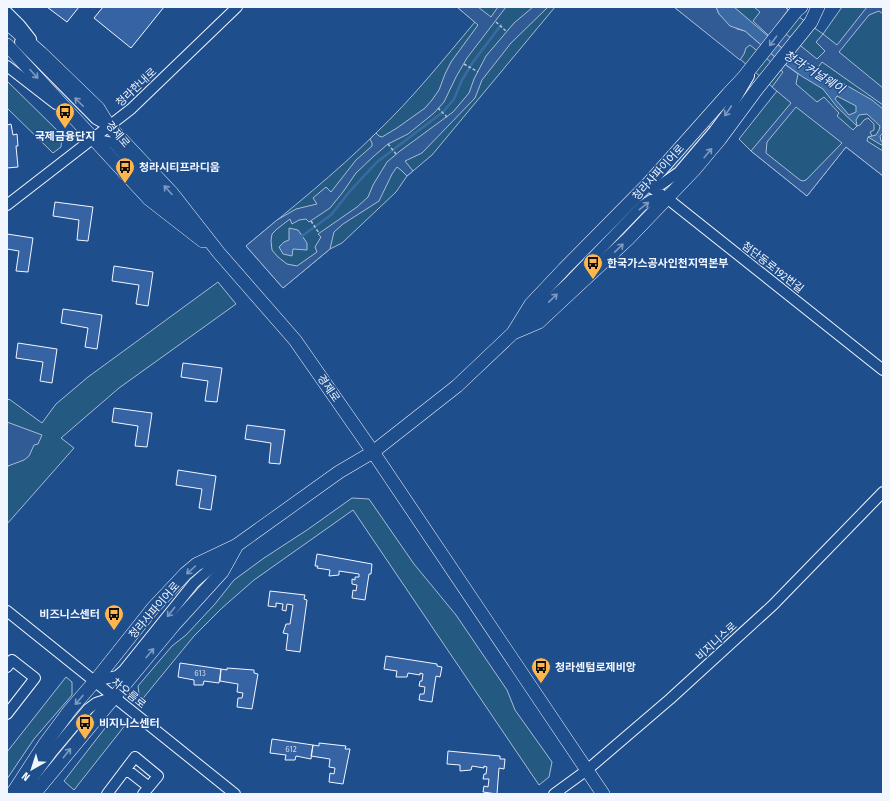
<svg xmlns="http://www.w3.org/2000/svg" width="890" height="801" font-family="'Fira Sans Condensed','Noto Sans KR',sans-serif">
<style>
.green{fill:#245a82;stroke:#a8bbd7}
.parking{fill:#305b95;stroke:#a8bbd7;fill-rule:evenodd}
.water{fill:#3b69a3;stroke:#a8bbd7;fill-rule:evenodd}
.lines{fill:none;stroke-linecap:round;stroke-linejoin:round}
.stream{stroke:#3b69a3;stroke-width:2.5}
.building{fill:#3563a3;stroke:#f2f6ff}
.minor-casing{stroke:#f2f6ff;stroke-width:12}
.major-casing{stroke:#f2f6ff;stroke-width:14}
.path{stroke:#b3c4dc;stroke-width:1.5;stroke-dasharray:3 2;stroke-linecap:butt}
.minor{stroke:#1f4e8c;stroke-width:10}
.major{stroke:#1f4e8c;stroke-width:13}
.oneway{stroke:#7e9ac0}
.labels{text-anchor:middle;stroke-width:3;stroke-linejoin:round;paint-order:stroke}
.number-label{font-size:9px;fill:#c3d1e8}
.street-label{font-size:11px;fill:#f2f6ff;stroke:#1f4e8c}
.poi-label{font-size:11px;font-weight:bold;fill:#f2f6ff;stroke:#1f4e8c;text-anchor:start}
.water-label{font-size:12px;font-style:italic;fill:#f2f6ff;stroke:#1f4e8c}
</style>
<rect width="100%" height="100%" fill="#1f4e8c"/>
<!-- green -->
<path class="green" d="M457,7H555L432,155L407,176L396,192L342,243L330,249L283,288L246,246C290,209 335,174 376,133C412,99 443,60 475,22Z
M674,7H785L823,34L842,7H883V176L846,147L807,196L751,151L739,139L777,91L740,59Z
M7,81L62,135L61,147L53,153L7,108Z
M218,282L236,304L119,388L61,438L74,448L7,524V401L9,399L42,423L56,404L88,377Z
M352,498L369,499L414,564L456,615L507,690L515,710L552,762L549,777L539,785L353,510L254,580L222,608L194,636L140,702L138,686L172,646L186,635L215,604L234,580L264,558L307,530Z
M66,677L72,682V695L34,739L7,779V752Z
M122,721L126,724L74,790L64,781L109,723Z"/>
<!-- parking -->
<path class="parking" d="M457,7H478L491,17L498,7H506L467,58L456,77L444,102L434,113L408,134L388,144L374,156L356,173L343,192L330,208L309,222L306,219L299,220L292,224L290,219L277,229L272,234L271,241L272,250L278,257L287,264L297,266L317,252L315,247L321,237L318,234L357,207L368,197L373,185L387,162L400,151L453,112L469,93L474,79L486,56L514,23L533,7H548L511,43L482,80L475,98L422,153L405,161L413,171L407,176L401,170L397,167L392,174L379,201L343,224L334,232L330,249L283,288L246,246L277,220L296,209L317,204L313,198L326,187L331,192L356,160L372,146V143L370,139L376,133L379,136L382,137L397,128L425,108L432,100L439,90L445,74L451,62L478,25Z
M674,7H716L719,14L737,29L745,31L775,57L798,74L796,84L817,102L824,97L839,113L837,116L853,130L857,126L860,125L864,120L868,118L874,124V130L870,132L872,136L868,137L867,141L883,151V176L846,147L807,196L751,151L791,103L772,87L783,72L750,45L746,48L744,54L740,60ZM796,107L842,143L806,180L803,181L800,180L766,153L767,142Z
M754,7H785L788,10L776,26L817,59L825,51L816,42L823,34L837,45L867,7H883V14L879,11L869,15L839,52L883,88V105L822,62L817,69L783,49L753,21L760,12Z
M708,126L710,127V129L679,165L666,178L664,177Z
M7,422L42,435L38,444L34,445L29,456L24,460L8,466L7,469Z"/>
<!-- water -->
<path class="water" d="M716,7H734L783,49L872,100L883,109V133L880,136L881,141L883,142V146L868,137L876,135L879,130L880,126L867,114L859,115L856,120L857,126L837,107L823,89L803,77L775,57L745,31L730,26L719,14ZM837,96L856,106V112L849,115L835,99Z
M289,228L298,230L307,243V250L293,249L292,256L283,254L279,247L284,242L289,240Z"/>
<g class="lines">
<!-- stream -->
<path class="stream" d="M302,236L331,215L350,191L377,162L443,112L454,99L462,80L473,62L501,25"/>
</g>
<!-- building -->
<path class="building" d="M47,7H79L67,22Z
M103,7H164L131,48L94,18Z
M11,124L13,135L17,134L18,146H16L18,167L7,168V125Z
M55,202L93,207L88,241L77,240L79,220L53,216Z
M7,234L33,238L28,272L16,271L19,251L7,249Z
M114,266L153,272L148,306L136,304L139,285L112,281Z
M63,309L102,315L97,349L85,347L88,328L61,323Z
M18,343L57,349L52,383L40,381L43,362L16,358Z
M183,363L222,368L217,402L205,401L208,381L181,377Z
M114,408L152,413L147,447L135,446L138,426L112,422Z
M247,425L285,430L280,464L269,463L271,443L245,439Z
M178,470L216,476L211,510L199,508L202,489L176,485Z
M317,554L372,564L371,574H369L365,600L352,598L353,590L356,591L357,585L352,584V579L355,580V577H359V574L339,571V575L329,576L330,570L317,568L318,566H315Z
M270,591L305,595L304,599L307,600L300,652L286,650L288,634L283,633L286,624H290L293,605L287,604L286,611L282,610L283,604L276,603V607L268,606Z
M386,656L437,664V666L442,667L440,677L436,676L432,702L419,700L420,694H424L425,687L419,686L420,681H422L423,674L420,673V675L408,673L407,677H396L397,671L384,669Z
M180,663L221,669L219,683L204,681L203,685H194V680L178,677Z
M227,668L254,670V673L258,674L252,709L237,707L238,698H242L243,693L237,692L238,684L220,681L221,669L227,670Z
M272,739L313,745L311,759L296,756L295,760H285L286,755L270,753Z
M319,743L346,746L345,749H350L343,784L329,782L330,773L334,774L335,768L329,767L330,759L311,756L313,745L319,746Z
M448,751L500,756V759H505L504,769L499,768L497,794L483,792L484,786L488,787L489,779H483L484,774H486L487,767L484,766V768L472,766L471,770L460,771V765L447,764Z"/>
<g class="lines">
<!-- minor casing -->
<g class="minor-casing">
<path id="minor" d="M7,12L20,25L31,39
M20,42L96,119L109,126
M7,66L56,104
M92,139L113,143L179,217
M647,185L668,199L883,370
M647,185L662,184L679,172L714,131L728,112L749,76
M7,205L131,109L237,7
M521,327L568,283L642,206L651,200L668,199
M7,611L235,794
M7,667L12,660L35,678L7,714
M95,681L117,676L124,670L194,583L229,552
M126,769L149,787
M21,794L52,752L88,709L96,703L114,697
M107,794L135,757L158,776L143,794
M554,794L587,770L670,699L773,605L883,492"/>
</g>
<!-- major casing -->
<g class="major-casing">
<path id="major" d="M7,23L41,53L98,108L109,126L172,193L219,253L295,340L373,452L603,794
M7,45L149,199L203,241
M513,333L531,304L564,269L647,185L728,94L743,78L797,10L801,7
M12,794L44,745L70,710L95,681L153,608L185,574L197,564L237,545L339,472L373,452L457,386L513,333L539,322L569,294L628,239L694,170L720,139L757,89L811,22L818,7
M34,794L173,626L222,572L237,545"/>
</g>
<!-- path -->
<path class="path" d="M496,22L506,31
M464,64L478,72
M438,108L447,117
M388,144L396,154
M311,221L319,233"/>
<!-- minor -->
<use href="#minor" class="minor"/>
<!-- major -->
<use href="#major" class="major"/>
</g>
<!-- one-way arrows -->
<defs><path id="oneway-shaft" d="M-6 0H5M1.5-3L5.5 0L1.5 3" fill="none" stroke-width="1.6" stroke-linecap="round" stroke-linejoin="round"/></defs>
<g class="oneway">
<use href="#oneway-shaft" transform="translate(773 41) rotate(127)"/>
<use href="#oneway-shaft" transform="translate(34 74) rotate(48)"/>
<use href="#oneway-shaft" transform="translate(79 102) rotate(-135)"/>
<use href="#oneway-shaft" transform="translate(728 111) rotate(124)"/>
<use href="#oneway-shaft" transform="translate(708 153) rotate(-50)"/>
<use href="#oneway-shaft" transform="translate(168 190) rotate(-132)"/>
<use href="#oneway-shaft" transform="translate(644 206) rotate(-38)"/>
<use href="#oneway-shaft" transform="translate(619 248) rotate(-44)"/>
<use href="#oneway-shaft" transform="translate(553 298) rotate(-44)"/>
<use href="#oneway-shaft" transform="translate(191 570) rotate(138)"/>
<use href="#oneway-shaft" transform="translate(171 612) rotate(129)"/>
<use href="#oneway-shaft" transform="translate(150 653) rotate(-50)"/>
<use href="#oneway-shaft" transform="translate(79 700) rotate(131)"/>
<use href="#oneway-shaft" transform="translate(67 753) rotate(-51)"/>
</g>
<!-- icons -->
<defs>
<g id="bus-pin" transform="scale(1)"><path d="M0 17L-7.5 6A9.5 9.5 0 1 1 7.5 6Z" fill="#ffb74d" stroke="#1f4e8c"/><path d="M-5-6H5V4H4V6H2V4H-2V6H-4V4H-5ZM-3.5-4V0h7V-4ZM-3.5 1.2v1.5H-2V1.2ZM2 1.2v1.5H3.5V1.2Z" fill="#111"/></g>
</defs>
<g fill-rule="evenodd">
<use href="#bus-pin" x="65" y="112"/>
<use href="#bus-pin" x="125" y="167"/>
<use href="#bus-pin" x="593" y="263"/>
<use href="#bus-pin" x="114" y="614"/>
<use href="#bus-pin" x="541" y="667"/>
<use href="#bus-pin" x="85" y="723"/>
</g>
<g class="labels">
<!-- number labels -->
<g class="number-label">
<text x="200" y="676">613</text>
<text x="291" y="752">612</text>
</g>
<!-- street labels -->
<g class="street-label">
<text transform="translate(136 87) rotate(-43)" y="4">청라한내로</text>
<text transform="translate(118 134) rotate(50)" y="4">경제로</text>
<text transform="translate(658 172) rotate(-48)" y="4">청라사파이어로</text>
<text transform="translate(773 267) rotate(38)" y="4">첨단동로192번길</text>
<text transform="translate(329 388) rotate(55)" y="4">경제로</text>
<text transform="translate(154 610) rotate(-49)" y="4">청라사파이어로</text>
<text transform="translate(716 641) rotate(-42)" y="4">비지니스로</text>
<text transform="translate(129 693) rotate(39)" y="4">차오름로</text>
</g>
<!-- poi labels -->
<g class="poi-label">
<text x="65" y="140" text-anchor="middle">국제금융단지</text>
<text x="139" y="171">청라시티프라디움</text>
<text x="607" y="267">한국가스공사인천지역본부</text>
<text x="100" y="618" text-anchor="end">비즈니스센터</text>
<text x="555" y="671">청라센텀로제비앙</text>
<text x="99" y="727">비지니스센터</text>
</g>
<!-- water labels -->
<g class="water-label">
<text transform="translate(814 72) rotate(32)" y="4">청라 커널웨이</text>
</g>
</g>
<!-- border -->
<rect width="890" height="801" fill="none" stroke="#f2f6ff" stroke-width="16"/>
<!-- north arrow -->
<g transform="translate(32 769) rotate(219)" stroke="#1f4e8c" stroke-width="3" paint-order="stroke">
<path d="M0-3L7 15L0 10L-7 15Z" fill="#f2f6ff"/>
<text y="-6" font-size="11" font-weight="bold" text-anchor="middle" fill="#f2f6ff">N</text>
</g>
</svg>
